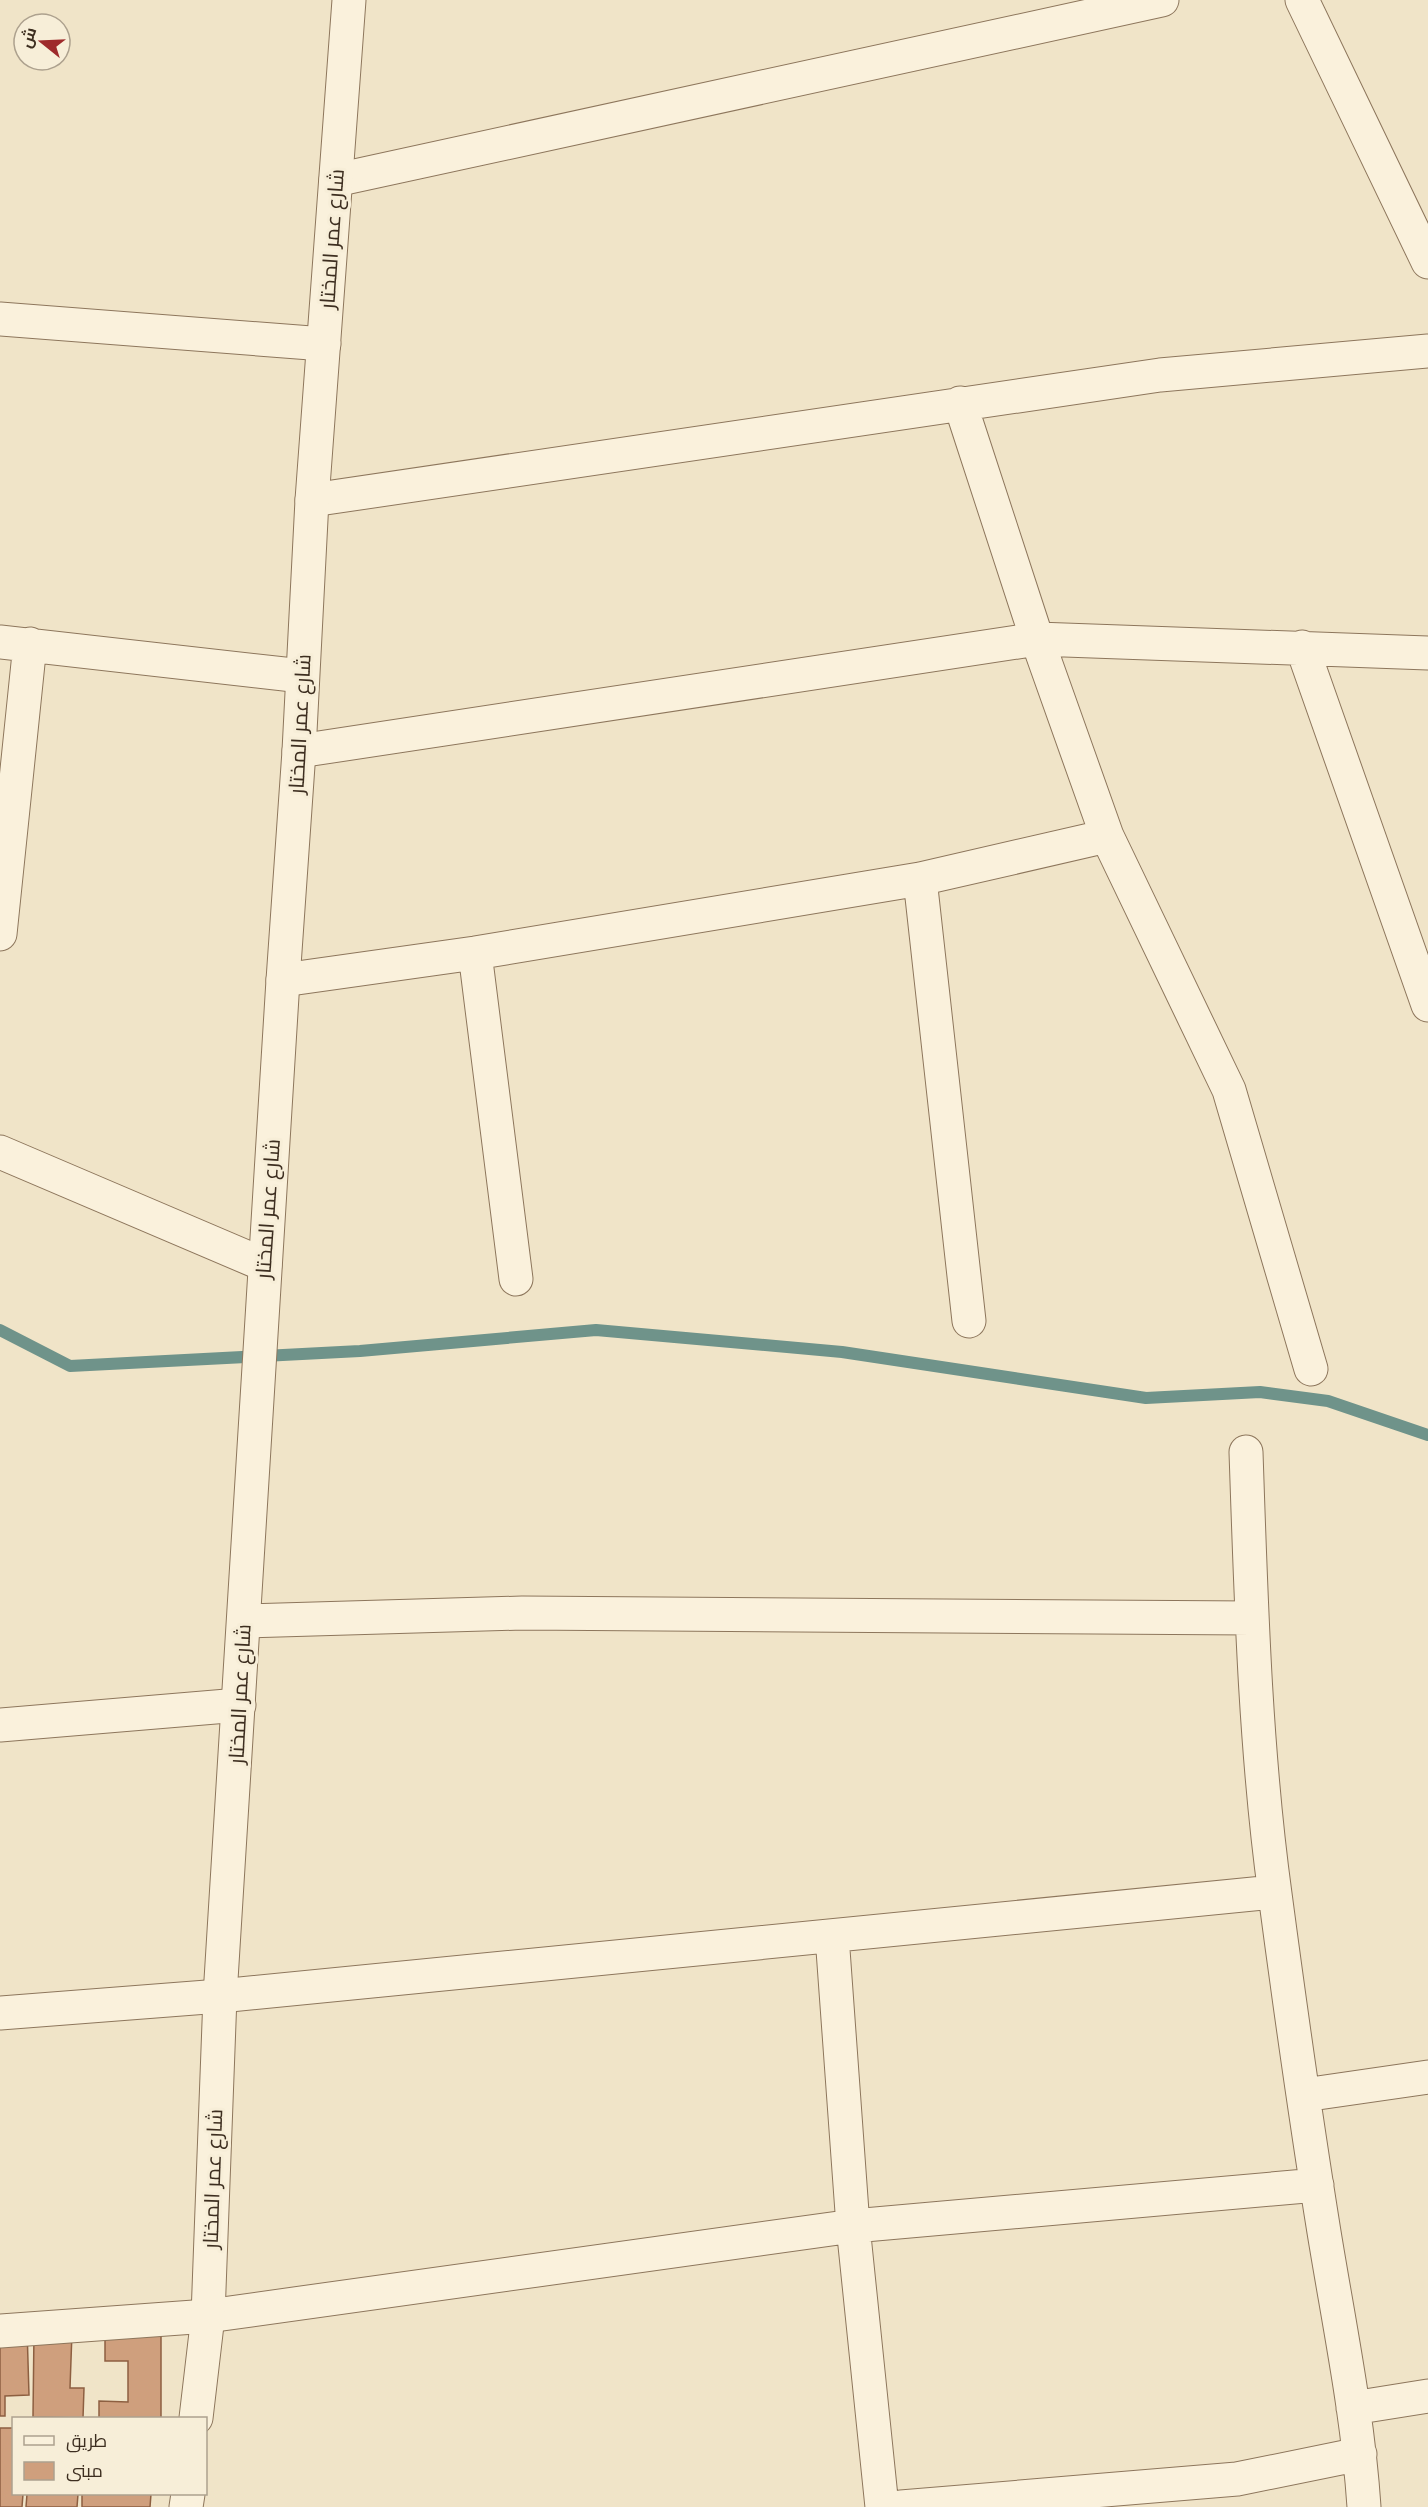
<svg xmlns="http://www.w3.org/2000/svg" width="1428" height="2507" font-family="Spectral,Cairo,serif">
<style>
.lines{fill:none;stroke-linecap:round;stroke-linejoin:round}
.stream{stroke:#6f938a;stroke-width:12}
.building{fill:#cf9f7d;stroke:#8d5f41;stroke-width:1.5}
.minor-casing{stroke:#8d765c;stroke-width:35}
.tertiary-casing{stroke:#8d765c;stroke-width:35}
.minor{stroke:#faf1dc;stroke-width:33}
.tertiary{stroke:#faf1dc;stroke-width:33}
.labels{text-anchor:middle;stroke-width:6;stroke-linejoin:round;paint-order:stroke}
.street-label{font-size:21px;fill:#3d2e20;stroke:#f7eed8}
</style>
<rect width="100%" height="100%" fill="#f0e4c8"/>
<g class="lines">
<!-- stream -->
<path class="stream" d="M0,1330L70,1366L360,1351L596,1330L842,1352L1146,1398L1260,1392L1328,1401L1428,1435"/>
</g>
<!-- building -->
<path class="building" d="M105,2325H161V2418H99V2401L128,2402V2361H105Z
M27,2328L29,2395L5,2396V2416H0V2330Z
M34,2332H72L70,2388H84L83,2418L33,2417Z
M0,2428H14V2494H23L22,2507H0Z
M27,2494H78L77,2507H26Z
M82,2494H151L150,2507H82Z"/>
<g class="lines">
<!-- minor casing -->
<g class="minor-casing">
<path id="minor" d="M1302,0L1428,262
M336,180L1162,0
M0,319L324,344
M960,403L1037,639L1107,836L1229,1090L1311,1369
M312,500L1160,375L1428,351
M0,642L302,676
M1302,647L1428,1005
M299,751L1037,639L1428,653
M920,879L969,1321
M0,934L30,644
M475,953L516,1279
M283,980L475,953L920,879L1107,836
M0,1152L265,1265
M1246,1452C1251,1599 1255,1748 1275,1894C1290,2007 1306,2120 1324,2232C1339,2324 1358,2415 1364,2507
M244,1621L522,1613L1252,1618
M0,1725L239,1705
M832,1936L853,2226L882,2507
M0,2013L220,1996L1274,1892
M1304,2095L1428,2077
M0,2331L208,2316L853,2226L1317,2185
M1353,2408L1428,2396
M901,2507L1237,2479L1360,2454"/>
</g>
<!-- tertiary casing -->
<g class="tertiary-casing">
<path id="tertiary" d="M196,2418L208,2316L220,1996L283,980L299,751L312,500L349,0
M186,2507L188,2494"/>
</g>
<!-- minor -->
<use href="#minor" class="minor"/>
<!-- tertiary -->
<use href="#tertiary" class="tertiary"/>
</g>
<g class="labels">
<!-- street labels -->
<g class="street-label">
<text transform="translate(332 239) rotate(-86)" y="7">شارع عمر المختار</text>
<text transform="translate(300 724) rotate(-87)" y="7">شارع عمر المختار</text>
<text transform="translate(268 1209) rotate(-86)" y="7">شارع عمر المختار</text>
<text transform="translate(240 1694) rotate(-87)" y="7">شارع عمر المختار</text>
<text transform="translate(213 2179) rotate(-88)" y="7">شارع عمر المختار</text>
</g>
</g>
<!-- legend -->
<rect x="12" y="2417" width="195" height="78" fill="#f7eed8" stroke="#ada18e" stroke-width="1.5"/>
<rect x="24" y="2436" width="30" height="9" fill="#faf1dc" stroke="#ada18e" stroke-width="1.5"/>
<text x="66" y="2447" font-size="18" fill="#3d2e20">طريق</text>
<rect x="24" y="2462" width="30" height="18" fill="#cf9f7d" stroke="#ada18e" stroke-width="1.5"/>
<text x="66" y="2477" font-size="18" fill="#3d2e20">مبنى</text>
<!-- north arrow -->
<g transform="translate(42 42) rotate(288)"><circle r="28" fill="#f7eed8" stroke="#ada18e" stroke-width="1.5"/>
<path d="M0-4.5L10 22L0 15L-10 22Z" fill="#9e2a2b"/>
<text y="-9" font-size="16" font-weight="bold" text-anchor="middle" fill="#3d2e20">ش</text>
</g>
</svg>
